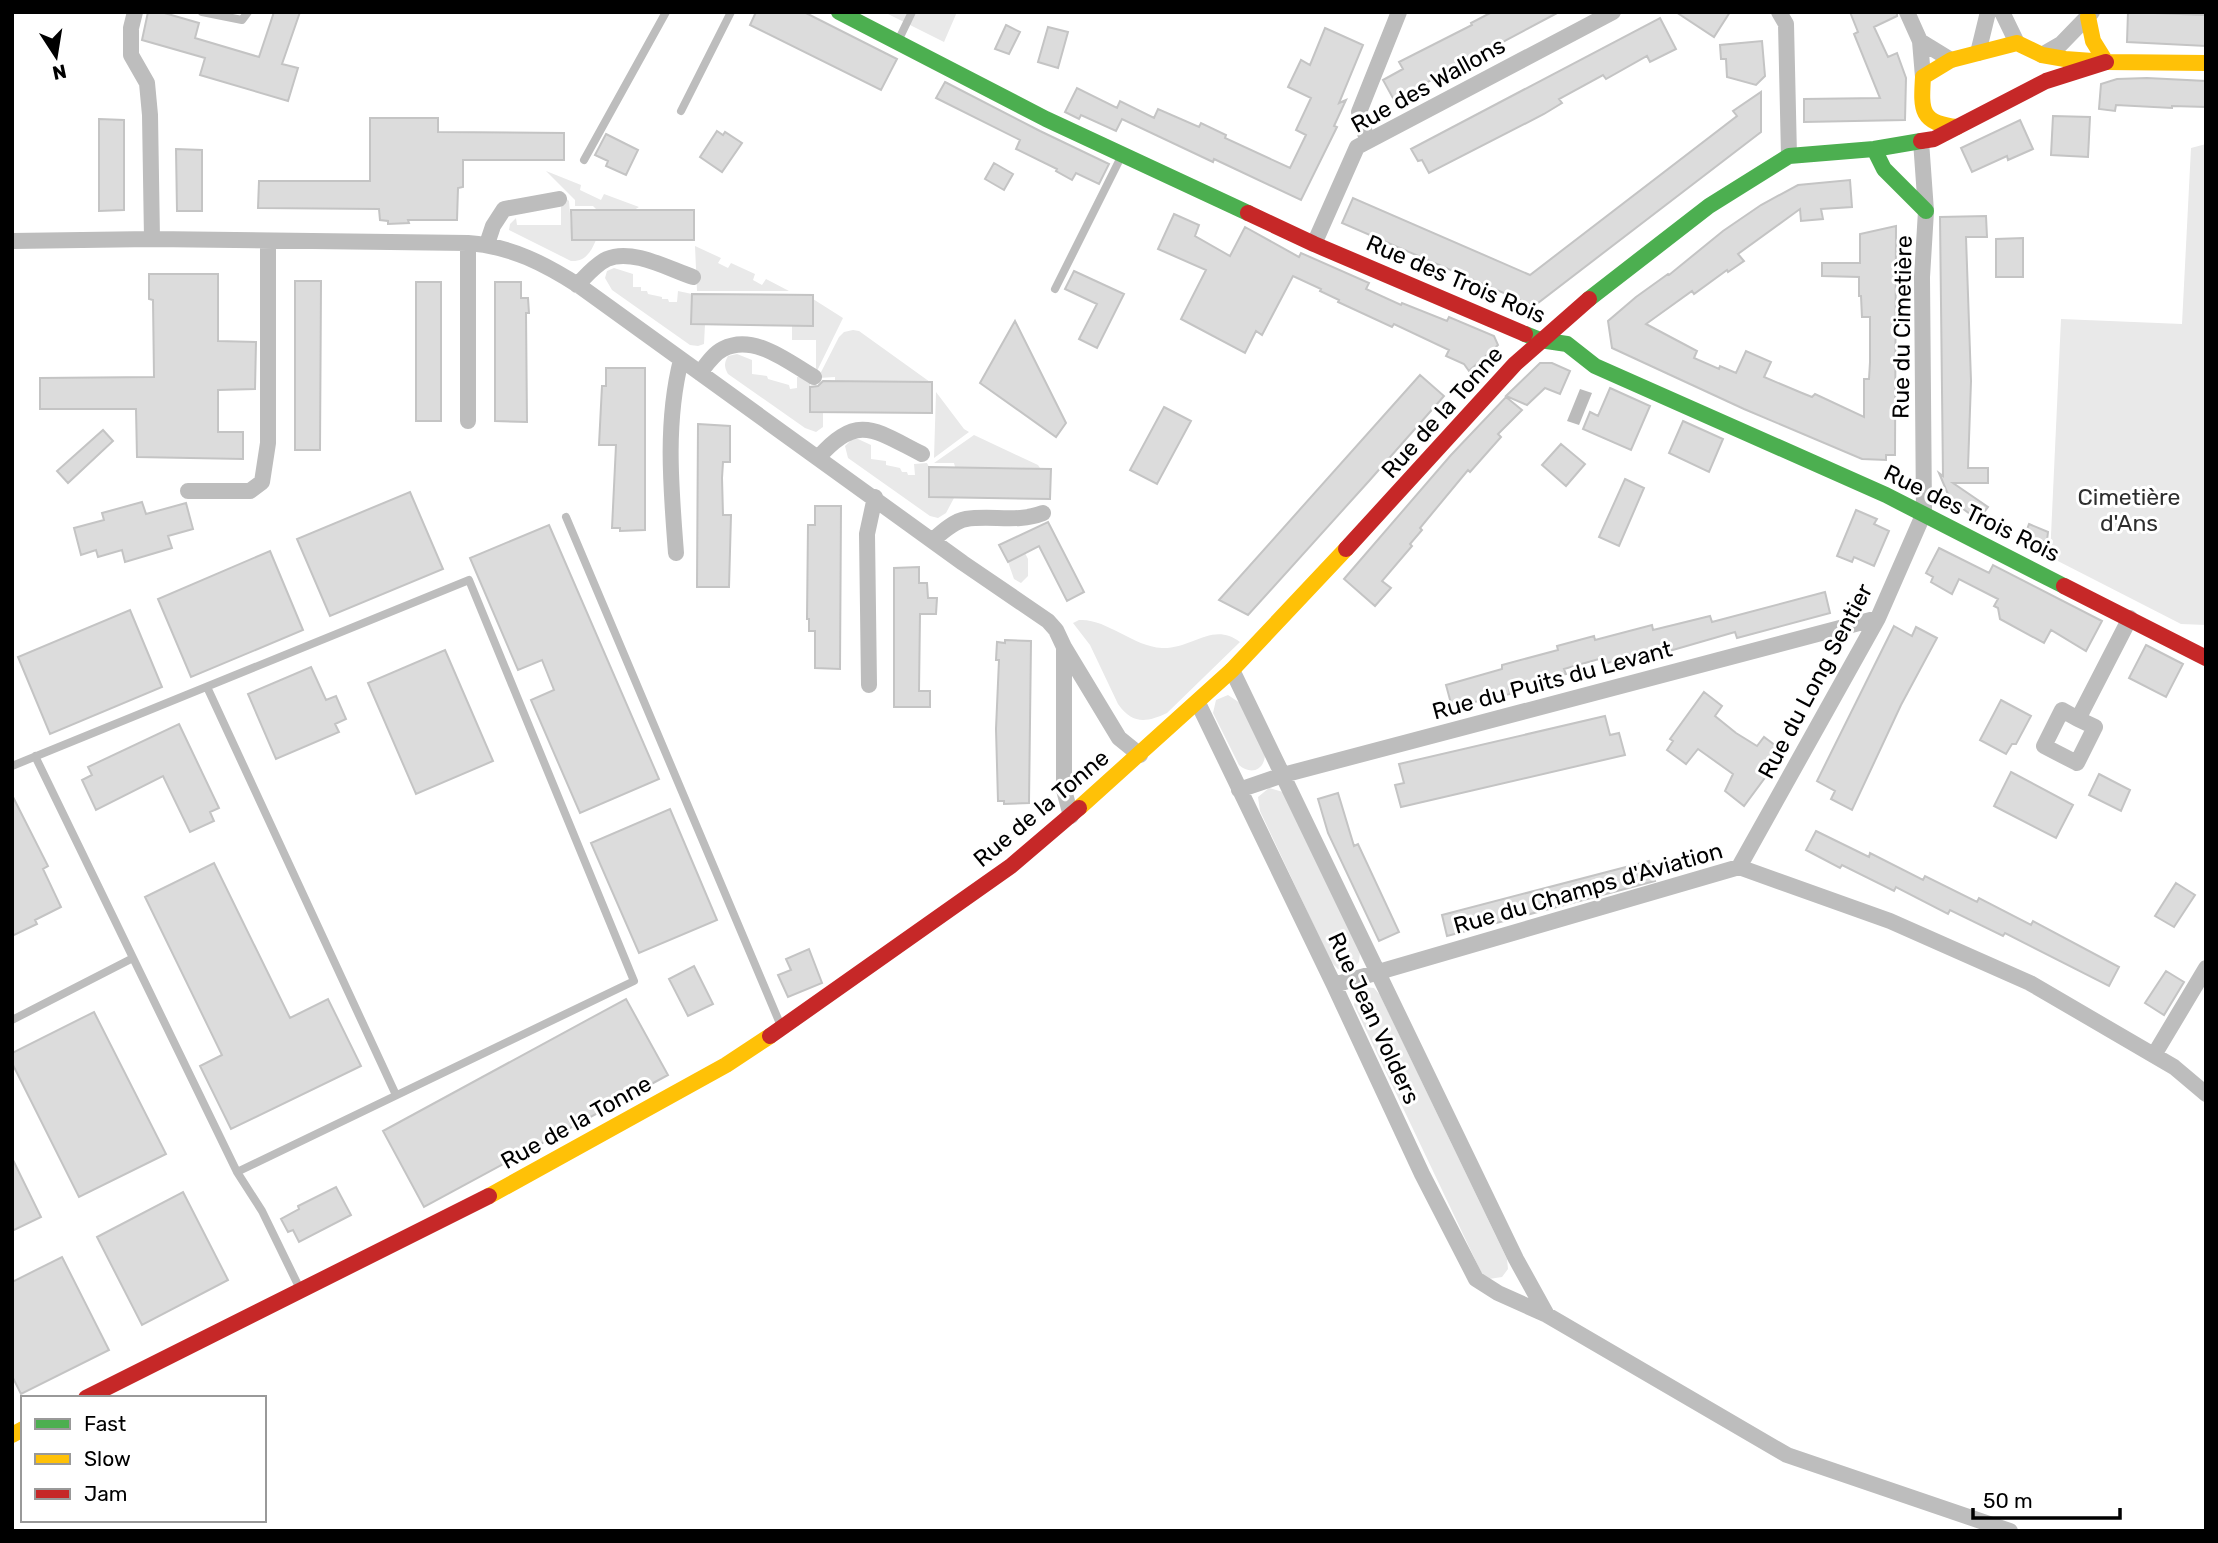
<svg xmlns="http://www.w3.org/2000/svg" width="2218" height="1543" font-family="Rubik,sans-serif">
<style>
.green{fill:#e9e9e9}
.water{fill:#bbb}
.building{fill:#dcdcdc;stroke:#c4c4c4;stroke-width:2}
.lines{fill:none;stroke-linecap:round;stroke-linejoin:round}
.lane{stroke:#bdbdbd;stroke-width:8}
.street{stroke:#bdbdbd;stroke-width:16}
.fast{stroke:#4caf50;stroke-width:16}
.slow{stroke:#ffc107;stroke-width:16}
.jam{stroke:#c62828;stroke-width:16}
.labels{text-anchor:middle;stroke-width:6;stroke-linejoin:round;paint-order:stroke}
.street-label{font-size:23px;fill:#000;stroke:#fff}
.park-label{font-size:23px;fill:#2e2e2e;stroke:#fff}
</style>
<rect width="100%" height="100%" fill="#fff"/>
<!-- green -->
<path class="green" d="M884,12H957L944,42Z
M2206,144V625L2181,624L2050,557L2061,319L2182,324L2191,148Z
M546,171L581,185L580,190L601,200L604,194L639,207L634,210H597L593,206H575V200Z
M561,194L569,201L572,240H596C591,252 585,262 571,261L509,230L510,224L516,218L517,225H561Z
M695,246L721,258L718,263L728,268L731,263L755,274L753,280L762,285L766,279L789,291H697Z
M614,268L633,274V287H641V291H647L648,294L662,297V299H668L669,302H677L678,291L692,294L691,324H705L704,344L698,346L690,345L612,290L605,278L607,271Z
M813,299L843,318L816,373V340H792V325H813Z
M853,330L859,331L930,382L835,381V377L818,378L839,337L844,332Z
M737,354L752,360V374L767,376L768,379L789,385L790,389L797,388V377H807L810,381V411L823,412V427L816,432L805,428L728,374C724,367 724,363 728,356Z
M936,392L964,429L969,432L934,458Z
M974,435L1038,465L1040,468L955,467L954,463H934Z
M852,439H858L871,445V459L886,461V465L900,468L902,472H907L908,475H915L914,464L927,463L929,467V497L954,498L946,513L938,518L930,516L848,458L845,446Z
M1025,553L1028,559V576L1021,583L1014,579L1008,562Z
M1079,620C1106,618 1132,646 1162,648C1192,649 1213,621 1240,642L1167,713C1146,723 1132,724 1118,704L1090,645L1073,623Z
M1228,695L1240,703L1265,755C1264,771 1250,775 1239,765L1213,713L1216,700Z
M1269,788L1283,792L1360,952L1359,962L1352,969H1338L1331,962L1260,811L1258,797Z
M1364,987L1374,988L1380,995L1507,1259L1508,1269L1502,1277L1489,1279L1482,1274L1354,1005L1356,992Z"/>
<!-- water -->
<path class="water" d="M1580,389L1592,393L1579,425L1567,421Z"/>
<!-- building -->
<path class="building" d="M148,12H161L199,23L195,38L259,57L274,12H300L282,64L298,68L288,101L200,75L205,58L142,40Z
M756,12H804L897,59L881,90L750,25Z
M1492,12H1559L1394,100L1383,80L1403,69L1399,62L1472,25L1471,23Z
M1676,12H1730L1714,37Z
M1850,12H1897V16L1874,27L1888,57L1897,53L1906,78L1905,120L1804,122V99L1880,98L1854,34L1858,32Z
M2128,12L2206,15V46L2127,42Z
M1660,18L1676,49L1650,62L1647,56L1606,79L1603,75L1559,99L1562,103L1544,114L1429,173L1422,160L1418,161L1411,149Z
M1006,25L1020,32L1009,54L995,49Z
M1048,27L1068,32L1058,68L1038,62Z
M1325,28L1363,45L1339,103L1346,100L1334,126L1337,127L1301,200L1214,159L1213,162L1122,119L1116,131L1081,115L1079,119L1065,112L1077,88L1117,108L1120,101L1154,118L1158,109L1199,127L1201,123L1226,135L1225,138L1290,168L1306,135L1296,130L1311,98L1288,87L1301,60L1310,65Z
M1762,41L1765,76L1756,85L1727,77L1726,59H1721L1720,45Z
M2147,78L2206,81V107L2172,106V108L2116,105L2115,111L2099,109L2101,84L2117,79Z
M945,82L1040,131L1109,164L1099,184L1076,173L1072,180L1056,171L1057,169L1016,149L1020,140L936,98Z
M1761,92V132L1534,306L1342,223L1353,198L1530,275L1737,116L1733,111Z
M2053,116L2090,117L2088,157L2051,155Z
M370,118H438V132L564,133V160H463V187L458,188L457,220H408L409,223L388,224V221L380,220L379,209L258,208L259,181H370Z
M99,119L124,120V210L99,211Z
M2020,120L2033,149L2008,160L2007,156L1972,172L1961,148Z
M717,131L723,135L725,132L742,143L722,172L700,157Z
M606,134L638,150L626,175L606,166L608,161L595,155Z
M176,149L202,150V211H177Z
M994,163L1013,174L1004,190L985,179Z
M1850,180L1852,207L1821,209L1823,219L1801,221L1800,209L1738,254L1744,261L1728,272L1727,270L1694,294L1692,291L1646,324L1697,351L1694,358L1719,369L1720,366L1736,373L1746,351L1771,362L1764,377L1802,393L1812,397L1815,394L1864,417V379H1869L1870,362V317H1862L1861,296H1859V277L1822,276V263H1860V234L1896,226L1895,455H1886V460L1862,459L1744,409L1612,348L1608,321L1636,297L1668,274L1669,275L1723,231L1761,205L1798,185Z
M571,210H694V240H572Z
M1174,214L1199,225L1195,236L1230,256L1245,227L1299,257L1301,253L1369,283L1366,289L1401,305L1402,303L1447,321L1449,317L1494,336L1498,345L1469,371L1464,364L1446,356L1449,350L1394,324L1392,327L1338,302L1339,300L1320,291L1321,289L1293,276L1262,335L1256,331L1245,353L1181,319L1206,270L1158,249Z
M1986,216L1987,237H1966L1971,381L1968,468H1988V483H1953L1988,507L1978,520L1950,499L1939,473L1943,476L1940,217Z
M2023,238V277H1996V239Z
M1074,271L1124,294L1097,348L1079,339L1097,304L1065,289Z
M149,274H218V341L256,342L255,389L218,390V432H243V459L137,457L136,409H40V378L154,377L153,300L149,299Z
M295,281H321L320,450H295Z
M416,282H441V421H416Z
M495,282H521V298H528L529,313H526L527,422L495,421Z
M692,294L813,295V326L691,324Z
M1015,321L1066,423L1056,437L980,383Z
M1540,363H1552L1570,371L1560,394L1545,388L1527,405L1506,396Z
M606,368H645V530L620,531V528H612L616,445H599L602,386H606Z
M1420,375L1444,396L1369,481L1248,615L1219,600Z
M823,381L932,382V413L810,412V387L818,386Z
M1610,388L1650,406L1631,450L1583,429L1590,412L1598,416Z
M1506,397L1522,410L1498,434L1501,437L1470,472L1468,470L1420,528L1422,530L1410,544L1412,546L1382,581L1391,588L1375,606L1344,579L1451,455Z
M1164,407L1191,421L1157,484L1130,470Z
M1683,421L1723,439L1709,472L1669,453Z
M698,424L730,426V462H723L722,478L723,515H731L729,587H697Z
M103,430L113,441L68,483L57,471Z
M1561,444L1585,464L1566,486L1542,465Z
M929,467L1051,469L1050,499L929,497Z
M1625,479L1644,488L1619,546L1599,537Z
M410,492L443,569L330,616L297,539Z
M142,502L146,514L186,503L193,529L168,536L172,548L125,562L122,550L98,557L96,550L81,555L74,528L104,520L102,513Z
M815,506H841L840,669L815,668V631H809V619H807L808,525H815Z
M1856,510L1877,519L1874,524L1889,531L1874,566L1854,557L1852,562L1837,556Z
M1048,522L1084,592L1067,601L1039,546L1008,562L999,545Z
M2029,524L2048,532L2045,558L2023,546V540Z
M549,525L659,779L580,813L531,700L554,690L542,660L518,670L470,558Z
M1939,548L1989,573L1993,565L2102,621L2086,651L2051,630L2044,643L2000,619L1998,608L1994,606L1998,599L1959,579L1952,594L1931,582L1933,577L1926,573Z
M270,551L303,630L191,677L158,599Z
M919,567V583H927L928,598H937L936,614H920L919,691H930V707H894V568Z
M1825,592L1830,613L1737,638L1735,632L1659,654L1657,648L1601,665L1599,659L1564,669L1566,674L1509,687L1510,694L1452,707L1446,685L1502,669V665L1558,650L1557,646L1594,636L1595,640L1652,625L1653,630L1710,616L1712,622Z
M130,610L162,687L50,734L18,657Z
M1894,626L1912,636L1916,627L1937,638L1901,705L1852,810L1831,799L1835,791L1817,781Z
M1005,640L1031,641L1029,803L1004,804V801H998L996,729L999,660H996L997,642L1005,643Z
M2146,645L2183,664L2166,697L2129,678Z
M445,650L493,761L416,794L368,683Z
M311,667L326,700L336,696L346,719L335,724L339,732L276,759L248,694Z
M1704,692L1722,706L1715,716L1736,733L1757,746L1764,737L1784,752L1744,806L1725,791L1733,774L1698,749L1686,764L1667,750L1673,741L1670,739Z
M2001,700L2031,716L2016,744H2012L2006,754L1980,740Z
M1605,716L1610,735L1619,733L1625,755L1401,807L1395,785L1404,783L1399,764Z
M179,724L219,808L210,812L214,821L190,832L163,776L96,810L82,780L92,775L88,767Z
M2011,772L2073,805L2056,838L1994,806Z
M2099,774L2130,790L2121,811L2089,795Z
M1338,793L1354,846L1358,844L1399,932L1379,941L1328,833L1318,799Z
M12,795L48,866L43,869L61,907L35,920L37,924L12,936Z
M670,809L717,920L639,953L591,843Z
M1816,831L1869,857L1870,853L1923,880L1925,876L1977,902L1979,898L2031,925L2033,921L2119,967L2109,986L2005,933L2003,936L1950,910L1948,914L1896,887L1894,891L1842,865L1840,868L1806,850Z
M1649,861L1655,881L1447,936L1442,915Z
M214,863L290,1018L328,999L361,1066L231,1129L200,1066L222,1055L145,897Z
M2176,883L2195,895L2174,927L2155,916Z
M809,949L822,983L788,997L778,975L791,970L786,959Z
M694,966L713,1004L688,1016L669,979Z
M2166,971L2184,982L2164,1015L2145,1003Z
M626,999L668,1075L424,1207L383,1131Z
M94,1012L166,1154L79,1197L12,1063V1053Z
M12,1158L41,1217L12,1231Z
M336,1187L351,1215L299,1242L293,1230L288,1232L281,1219L299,1209L298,1206Z
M183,1192L228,1280L142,1325L97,1237Z
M62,1257L109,1350L21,1394L12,1376V1282Z"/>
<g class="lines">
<!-- lane -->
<path class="lane" d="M202,12L242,20L248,12
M899,39L912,12
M681,111L731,12
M584,160L666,12
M1055,289L1121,157
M566,517L781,1026
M207,687L396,1095
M12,766L469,580L634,981L237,1172L35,756
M12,1020L133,958
M237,1172L262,1211L300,1289"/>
<!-- street -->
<path class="street" d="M135,12L131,28V55L147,83L150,115L152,239
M1779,12L1786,24L1789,156
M1907,12L1920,41L1923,77
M2002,12L2017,43
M1920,41L1951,60
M1978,53L1988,12
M2042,55L2061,44L2092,12
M1367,140L1359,112L1399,12
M12,241L152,239L468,243C511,246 545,264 581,287L963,563L1048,621L1056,630L1064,647L1119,738L1140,755
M487,244L493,226L504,209L559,199
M1314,244L1357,147L1613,12
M577,285C586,276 596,264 607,259C632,248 669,269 693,277
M700,373C706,365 713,354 723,349C754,333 788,362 814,377
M468,421V243
M818,458C858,412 876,431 922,454
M188,491H250L262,482L268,443V242
M933,540C942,532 954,521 966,519C992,515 1018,523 1043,513
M676,553C671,488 665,423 681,360
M1064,647V790L1071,816
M1232,670L1516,1259L1547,1315
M869,685L867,534L875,497
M1198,703L1334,985L1422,1174L1476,1279L1498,1293L1547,1315L1787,1455L2010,1531
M2078,719L2095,727L2077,763L2044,746L2062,710L2078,719L2130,618
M1239,790L1283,775L1878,618
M1739,867L1878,618L1924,513L1922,277L1926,211L1921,141
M1334,985L1739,867L1890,921L2030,983L2174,1067L2206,1094
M2154,1055L2206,968"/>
<!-- fast -->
<path class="fast" d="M839,12L1046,119L1248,213
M1874,149L1884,169L1926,211
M1589,299L1709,206L1789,156L1874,149L1921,141
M1525,334L1540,340L1567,344L1595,366L1886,495L2064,586"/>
<!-- slow -->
<path class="slow" d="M2088,17L2093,41L2106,62
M1957,127C1920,123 1921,110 1923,77L1951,60L2017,43L2042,55L2065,59L2106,62L2206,63
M1079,808L1232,670L1346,549
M489,1196L726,1065L770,1036
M12,1435L23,1429"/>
<!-- jam -->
<path class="jam" d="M1921,141L1934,139L2046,81L2106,62
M1248,213L1314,244L1525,334
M1346,549L1515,364L1589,299
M2064,586L2206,658
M770,1036L1011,866L1079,808
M86,1398L489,1196"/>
</g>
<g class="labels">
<!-- street labels -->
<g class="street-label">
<text transform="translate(1428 85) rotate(-29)" y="8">Rue des Wallons</text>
<text transform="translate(1456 279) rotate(23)" y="8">Rue des Trois Rois</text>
<text transform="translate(1902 327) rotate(-89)" y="8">Rue du Cimetière</text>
<text transform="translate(1442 412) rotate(-48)" y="8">Rue de la Tonne</text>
<text transform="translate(1972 513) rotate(26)" y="8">Rue des Trois Rois</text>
<text transform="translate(1552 680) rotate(-15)" y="8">Rue du Puits du Levant</text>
<text transform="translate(1815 681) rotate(-62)" y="8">Rue du Long Sentier</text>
<text transform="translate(1041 808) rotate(-40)" y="8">Rue de la Tonne</text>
<text transform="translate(1588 888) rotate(-16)" y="8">Rue du Champs d'Aviation</text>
<text transform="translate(1374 1018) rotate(65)" y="8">Rue Jean Volders</text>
<text transform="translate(576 1122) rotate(-29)" y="8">Rue de la Tonne</text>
</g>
<!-- park labels -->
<g class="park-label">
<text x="2129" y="505">Cimetière<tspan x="2129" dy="26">d'Ans</tspan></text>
</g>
</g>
<!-- border -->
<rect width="2218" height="1543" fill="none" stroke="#000000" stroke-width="28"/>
<!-- legend -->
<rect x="21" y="1396" width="245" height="126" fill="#ffffff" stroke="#999999" stroke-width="2"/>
<rect x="35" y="1419" width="35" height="10" fill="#4caf50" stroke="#999999" stroke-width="2"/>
<text x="84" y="1431" font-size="21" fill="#000000">Fast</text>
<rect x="35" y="1454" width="35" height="10" fill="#ffc107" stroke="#999999" stroke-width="2"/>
<text x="84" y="1466" font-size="21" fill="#000000">Slow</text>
<rect x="35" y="1489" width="35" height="10" fill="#c62828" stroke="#999999" stroke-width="2"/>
<text x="84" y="1501" font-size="21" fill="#000000">Jam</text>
<!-- north arrow -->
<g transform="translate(56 56) rotate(168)" stroke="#ffffff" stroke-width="5" paint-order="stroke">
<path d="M0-5L12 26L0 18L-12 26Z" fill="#000000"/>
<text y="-10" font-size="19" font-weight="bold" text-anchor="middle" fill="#000000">N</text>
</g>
<!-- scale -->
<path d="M1973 1508v10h147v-10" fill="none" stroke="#000000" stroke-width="3.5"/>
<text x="1983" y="1508" font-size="21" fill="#000000" stroke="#ffffff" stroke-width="5" paint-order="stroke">50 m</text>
</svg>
